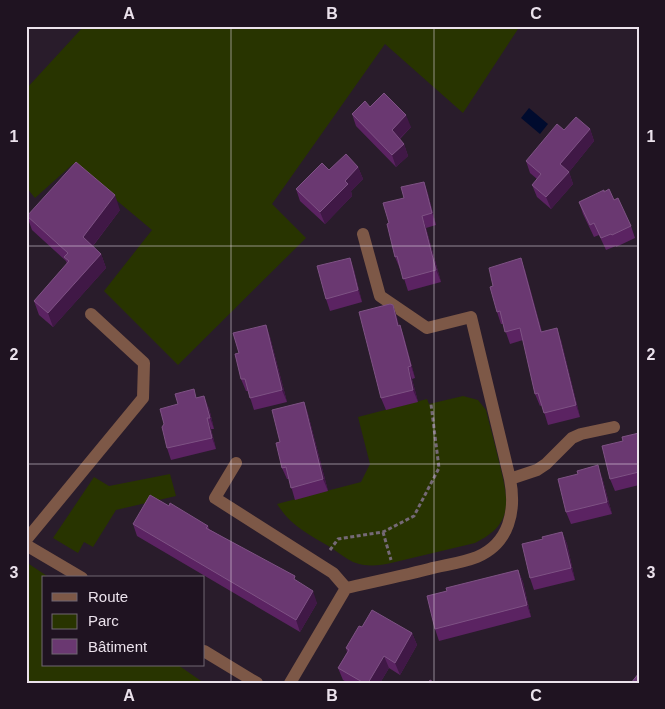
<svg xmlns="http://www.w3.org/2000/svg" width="665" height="709" font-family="Arial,sans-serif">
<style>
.green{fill:#283400}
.water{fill:#000b2e}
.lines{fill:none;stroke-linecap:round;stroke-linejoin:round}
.path{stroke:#756976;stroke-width:3;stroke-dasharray:4 2.5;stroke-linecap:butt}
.minor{stroke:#7d5847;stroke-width:12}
.wall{fill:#5b2362}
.shaded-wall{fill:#401846}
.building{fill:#6a3871;stroke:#7e5284}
.grid{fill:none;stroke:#ebe2ec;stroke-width:1;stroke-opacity:0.55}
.neatline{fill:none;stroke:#ebe2ec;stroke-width:2}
.grid-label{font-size:16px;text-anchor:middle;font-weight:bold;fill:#ebe2ec}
</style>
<rect width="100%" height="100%" fill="#291c2b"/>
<!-- green -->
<path class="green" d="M84,26H520L463,113L385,44L272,204L306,238L178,365L104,291L152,230L73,164L35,198L26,187V89Z
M463,396L478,400L486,410C490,427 495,444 499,462C508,499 516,523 475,543L391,563C379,566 365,567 353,562C345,558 338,552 330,547C308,534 291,526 277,504L361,482L370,464L358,417L427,399L429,404Z
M170,474L176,496L116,510L93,547L84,542L78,553L53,538L94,477L109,486Z
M26,562L50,578H44V665H178L204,683H26Z"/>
<!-- water -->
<path class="water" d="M529,108L548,124L540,134L521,118Z"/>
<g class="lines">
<!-- path -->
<path class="path" d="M383,532L391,560
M330,550L338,539L383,532L414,516L439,468L431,404"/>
<!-- minor -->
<path class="minor" d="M236,463L215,498L333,573L346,588L290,683
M510,479L537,470L546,464L572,438L581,434L614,427
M26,540L143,398L144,363L91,314
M26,545L82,578
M346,588C373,582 401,576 429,569C444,565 462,563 477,557C510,543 516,510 510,479L471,317L427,328L380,296L363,234
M204,651L257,683"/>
</g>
<!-- wall -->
<path class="wall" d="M370,107L411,127L400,139L404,144L408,156L396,167L356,126L352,114Z
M590,129L594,141L569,172L573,184L551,209L537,197L532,185L537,179L530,173L526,161L564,130Z
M358,167L363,179L351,191L352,196L325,224L300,201L296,189L329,170Z
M424,182L428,194L436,225L426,228L441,282L408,291L401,269H400L395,257L404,198Z
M604,192L614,200L631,226L635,238L616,247V246L606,250L599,235L594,237L583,214L579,202Z
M120,210L93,246L101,254L106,268L53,327L39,315L34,301L67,264L66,261L32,230L27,216Z
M350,258L354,270L362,302L330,311L326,299Z
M525,270L542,332L561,340L580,417L548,425L542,405L540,406L535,394L523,340L510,344L503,324H501L497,312Z
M393,305L399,326L400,325L404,337L415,378L412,379L418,402L386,410L381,398Z
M266,325L270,337L287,402L254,410L248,391H246L241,379L239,353Z
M197,398L209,408L214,429H211L216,449L171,460L167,448Z
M304,402L308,414L328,491L295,500L289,479H287L282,468Z
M639,433V485L615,491L610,479L623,441Z
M602,477L612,514L571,524L566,512Z
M169,506L208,526L209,529L297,581L317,603L300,632L137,536L133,524Z
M562,532L567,544L575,580L534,590L530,578L543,539Z
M518,570L523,582L531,617L439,641L435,629L447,591Z
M362,627L412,633L417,645L400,675L389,668L380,683H348L343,680L338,668L347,652L346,648Z"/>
<!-- shaded-wall -->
<path class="shaded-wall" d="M406,115L411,127L396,142L392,130Z
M590,129L594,141L569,172L573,184L551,209L546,197L560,164Z
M404,144L408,156L396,167L392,155Z
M358,167L363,179L351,191L352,196L325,224L320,212L345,181Z
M424,182L428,194L436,225L432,213Z
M115,195L120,210L88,252L83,237Z
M422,216L426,228L441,282L436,270Z
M26,228L29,235L26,238Z
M101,254L106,268L53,327L48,313Z
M350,258L354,270L362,302L358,290Z
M521,258L525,270L545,344L541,332Z
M393,305L397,317L402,338L398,326Z
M266,325L270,337L287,402L282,390Z
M400,325L404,337L415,378L411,366Z
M557,328L561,340L580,417L576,405Z
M408,367L412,379L418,402L413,390Z
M204,396L209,408L214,429L210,418Z
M304,402L308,414L328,491L323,479Z
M207,418L211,429L216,449L212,438Z
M598,465L602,477L612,514L607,502Z
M562,532L567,544L575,580L571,568Z
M518,570L523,582L531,617L527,605Z
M313,591L317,603L300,632L296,620Z
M412,633L417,645L400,675L395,663Z
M384,656L389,668L380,683H368Z"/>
<!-- building -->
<path class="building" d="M384,93L406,115L392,130L404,144L392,155L352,114L365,101L370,107Z
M576,117L590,129L560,164L569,172L546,197L532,185L541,174L526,161L557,124L564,130Z
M346,154L358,167L345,181L348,184L320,212L296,189L322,163L329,170Z
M76,162L115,195L83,237L101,254L48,313L34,301L69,261L64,257L68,253L27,216Z
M424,182L432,213L422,216L436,270L403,279L397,256L395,257L387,224L389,223L383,203L404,198L401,187Z
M609,189L614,200L618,198L631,226L612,235L611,234L601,238L594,223L590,225L579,202L604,190V192Z
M350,258L358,290L326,299L317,266Z
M521,258L541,332L557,328L576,405L544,413L538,393L535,394L520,328L505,332L500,311L497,312L490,287L493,286L489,268Z
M390,304L393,305L398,326L400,325L411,366L408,367L413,390L381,398L359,312Z
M266,325L282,390L250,398L245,379H241L235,354L239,353L233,333Z
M194,389L196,398L204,396L210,418H207L212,438L167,448L162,427L164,424L160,409L178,404L175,394Z
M304,402L323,479L291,488L286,467L282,468L276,443L280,442L272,410Z
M639,433V472L610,479L602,446L623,441L622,437Z
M598,465L607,502L566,512L558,479L578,474L577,471Z
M150,495L169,506L170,503L208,526L206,528L295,576L294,579L313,591L296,620L133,524Z
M562,532L571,568L530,578L522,544L543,539L542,537Z
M518,570L527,605L435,629L427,596L447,591L446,588Z
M372,610L412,633L395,663L384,656L368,683H364L338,668L349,650L346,648L359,626L362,627Z
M639,673V683H631Z
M430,680L435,683H428Z"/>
<!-- grid -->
<path class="grid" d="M231,26V683M434,26V683M26,246H639M26,464H639"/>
<!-- border -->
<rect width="665" height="709" fill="none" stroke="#1f1321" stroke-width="55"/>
<!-- legend -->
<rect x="42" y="576" width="162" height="90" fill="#1f1321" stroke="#716672"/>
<rect x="52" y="593" width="25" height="8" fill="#7d5847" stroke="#716672"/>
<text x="88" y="602" font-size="15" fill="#ebe2ec">Route</text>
<rect x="52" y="614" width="25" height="15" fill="#283400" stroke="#716672"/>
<text x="88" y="626" font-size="15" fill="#ebe2ec">Parc</text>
<rect x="52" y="639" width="25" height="15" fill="#6a3871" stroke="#716672"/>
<text x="88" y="652" font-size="15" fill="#ebe2ec">Bâtiment</text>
<rect x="28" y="28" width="610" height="654" class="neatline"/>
<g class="grid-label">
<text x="129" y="19">A</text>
<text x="332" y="19">B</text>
<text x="536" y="19">C</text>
<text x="14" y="142">1</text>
<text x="651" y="142">1</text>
<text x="14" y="360">2</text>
<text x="651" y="360">2</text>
<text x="14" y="578">3</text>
<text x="651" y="578">3</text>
<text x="129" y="701">A</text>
<text x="332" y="701">B</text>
<text x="536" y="701">C</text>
</g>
</svg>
